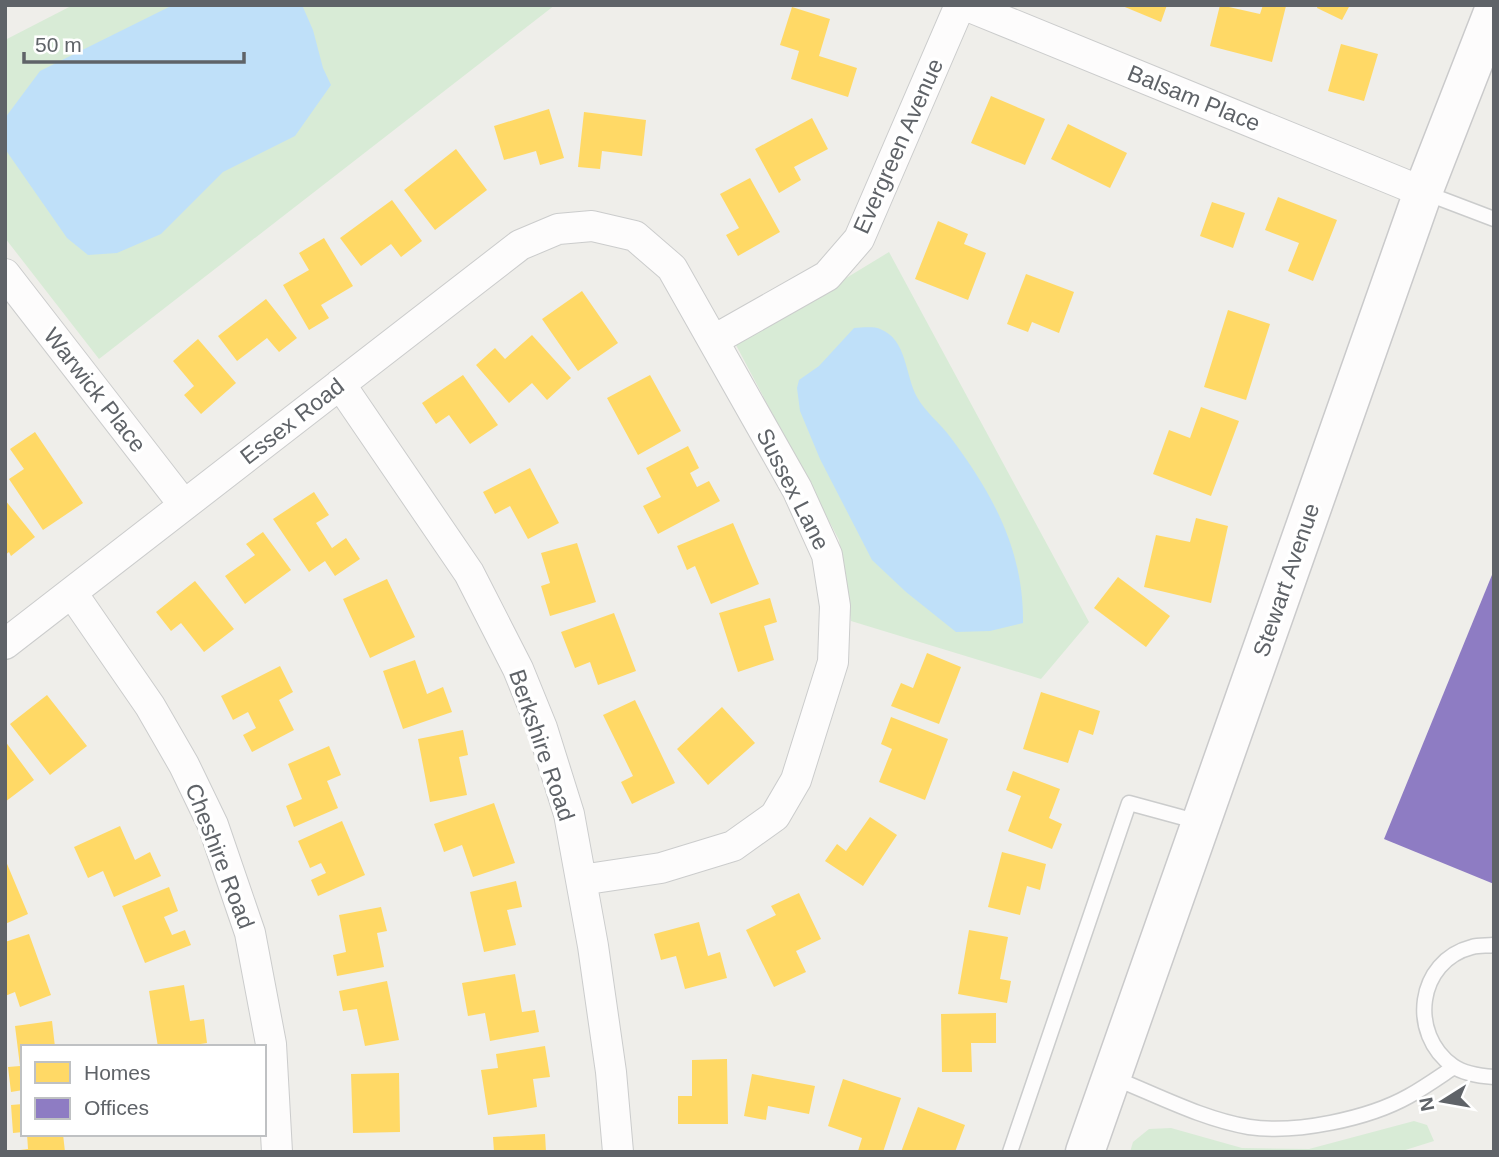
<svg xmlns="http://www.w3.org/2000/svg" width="1499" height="1157" font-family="Helvetica,sans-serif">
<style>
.green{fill:#d8ebd6}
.water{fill:#bfe0f9}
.homes{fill:#ffd966}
.offices{fill:#8e7cc3}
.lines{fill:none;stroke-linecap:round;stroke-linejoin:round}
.lane-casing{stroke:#cbcccc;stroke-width:17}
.street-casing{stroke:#cbcccc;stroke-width:32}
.secondary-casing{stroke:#cacacb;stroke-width:41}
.lane{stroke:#fdfcfc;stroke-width:14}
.street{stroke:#fdfcfc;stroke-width:30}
.secondary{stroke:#fdfcfc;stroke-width:38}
.labels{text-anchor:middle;stroke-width:7;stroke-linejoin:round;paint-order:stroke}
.street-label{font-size:23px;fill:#5f6368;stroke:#fff}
</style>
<rect width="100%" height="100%" fill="#efeeea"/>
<!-- green -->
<path class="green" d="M73,5H555L99,359L5,238V40Z
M889,252L1089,622L1041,679L851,621L839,540L736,345Z
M1414,1121L1427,1125L1434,1141L1399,1152H1130L1133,1142L1149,1129L1171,1128L1242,1148L1309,1149Z"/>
<!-- water -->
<path class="water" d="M173,5H302L313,30L323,68L331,85L295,136L223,172L161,234L117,253L88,255L67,238L5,149V118L40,71Z
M854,328C861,328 873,326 880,329C907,339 905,375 917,397C925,412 941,424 951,438C993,494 1024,551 1023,623L990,631L956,632L906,592L872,560L820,459L800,411L797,388L799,380L819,366Z"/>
<!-- homes -->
<path class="homes" d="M1120,5H1167L1161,22Z
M1220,5L1260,14L1263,5L1286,6L1272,62L1210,46Z
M1318,5H1350L1342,20L1317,8Z
M792,7L830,19L819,56L857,68L848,97L791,79L799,51L780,45Z
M1341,44L1378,54L1364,101L1328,91Z
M991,96L1045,119L1025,165L971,143Z
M549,109L564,158L540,165L536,151L504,160L494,126Z
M584,112L646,120L642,156L602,151L600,169L578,167Z
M812,118L828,149L794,167L801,180L779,193L755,149Z
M1068,124L1127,153L1110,188L1051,159Z
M456,149L487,190L435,230L404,190Z
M750,178L780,232L738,256L726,235L739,228L720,194Z
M1278,197L1337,220L1313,281L1288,271L1299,243L1265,230Z
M392,200L422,241L401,257L391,244L361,266L340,238Z
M1212,202L1245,213L1233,248L1200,236Z
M938,221L968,234L964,244L986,253L968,300L915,279Z
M324,238L353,286L321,305L329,318L309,330L283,285L309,270L299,253Z
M1026,274L1074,292L1059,333L1032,322L1028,332L1007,324Z
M582,291L618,343L578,371L542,319Z
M266,299L297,338L279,352L267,338L237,361L218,336Z
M1228,310L1270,324L1246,400L1204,387Z
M532,335L571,378L547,400L532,383L509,403L476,365L495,348L505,359Z
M198,339L236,383L201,414L184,395L194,386L173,361Z
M463,375L498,425L470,444L449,415L436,424L422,403Z
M650,375L681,431L638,455L607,398Z
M1201,407L1239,421L1211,496L1153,474L1169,430L1190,438Z
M35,432L83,503L43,530L9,479L24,469L10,449Z
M688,446L699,468L690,473L697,487L709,481L720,501L658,534L643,506L661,497L646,468Z
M530,468L559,523L528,539L510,506L495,514L483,492Z
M314,492L329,515L316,523L332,548L346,538L360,559L335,576L325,561L309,572L273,519Z
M5,500L35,537L11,556L9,552L5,555Z
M1196,518L1228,526L1211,603L1144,587L1156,535L1190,542Z
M733,523L759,584L711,604L695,566L687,570L677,546Z
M263,532L291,570L245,604L225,576L255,555L246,544Z
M577,543L596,602L550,616L541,586L550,583L541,553Z
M1118,577L1170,616L1146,647L1094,608Z
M387,579L415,637L370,658L343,599Z
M195,581L234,629L204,652L181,623L171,631L156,612Z
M770,598L777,622L764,626L774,660L738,672L719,613Z
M614,613L636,671L598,685L590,662L575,668L561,632Z
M927,653L961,667L939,724L891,706L901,683L913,688Z
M415,660L427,694L443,687L452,712L403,729L383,671Z
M280,666L293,692L279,700L294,730L252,752L243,735L256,728L248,712L233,720L221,696Z
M1041,692L1100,711L1093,735L1079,730L1068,763L1023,749Z
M47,695L87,746L50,775L10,724Z
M635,700L675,783L632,804L621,782L633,776L603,715Z
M722,707L755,743L708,785L677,749Z
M891,717L948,739L925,800L879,782L892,749L881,744Z
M463,730L468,755L459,757L467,795L430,802L418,739Z
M5,741L34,780L5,802Z
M329,746L341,775L327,781L338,808L294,827L286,806L302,799L288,764Z
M1013,771L1060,789L1049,818L1062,824L1052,849L1008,831L1021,796L1006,790Z
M494,803L515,863L473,877L462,845L444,852L434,824Z
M870,817L897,835L863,886L825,861L837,844L846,851Z
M342,821L365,875L318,896L311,880L326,873L321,863L310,868L298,841Z
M120,826L135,860L150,852L161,876L114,897L103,871L88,878L74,847Z
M1002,852L1046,864L1040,890L1027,886L1020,915L988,907Z
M5,859L28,914L5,924Z
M516,881L522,907L507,910L516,945L484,952L470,892Z
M169,887L178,911L164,917L172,935L185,930L191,945L145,963L122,906Z
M799,893L821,939L796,951L806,972L774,987L746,930L776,915L771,906Z
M381,907L387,931L377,933L384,967L337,976L333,955L346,952L339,915Z
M699,922L708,956L720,952L727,978L685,989L676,956L661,960L654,934Z
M969,930L1008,937L1000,979L1011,981L1007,1003L958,994Z
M29,934L51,995L20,1007L15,992L5,996V942Z
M515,974L522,1012L535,1010L539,1032L490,1041L485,1013L468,1016L462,983Z
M387,981L399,1040L365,1046L357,1009L343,1011L339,991Z
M184,985L190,1021L204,1019L207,1043L181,1047H158L149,991Z
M996,1013V1043H971L972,1072H942L941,1014Z
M52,1021L55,1047H23V1090L11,1092L8,1067L20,1066L15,1026Z
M545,1046L550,1077L533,1079L537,1107L488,1115L481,1070L498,1068L496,1054Z
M727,1059L728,1124H678V1096H692V1060Z
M399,1073L400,1132L353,1133L351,1074Z
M752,1074L815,1086L809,1114L768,1106L766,1120L744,1116Z
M843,1079L901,1098L883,1152L858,1151L862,1138L828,1126Z
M23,1104V1132L13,1133L11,1105Z
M918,1107L965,1125L955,1152H901Z
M27,1134H63L65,1152H20V1150L28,1149Z
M545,1134L546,1152H494L493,1137Z"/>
<!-- offices -->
<path class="offices" d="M1494,570V884L1384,839Z"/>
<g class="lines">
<!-- lane casing -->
<g class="lane-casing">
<path id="lane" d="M1423,192L1494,219
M1494,945C1487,946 1479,945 1472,947C1417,961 1408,1034 1453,1066C1464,1074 1480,1076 1494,1077
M1114,1078C1157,1095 1202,1119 1249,1127C1295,1134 1368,1119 1409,1096C1425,1087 1439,1077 1454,1067
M1010,1152L1129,803L1199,822"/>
</g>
<!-- street casing -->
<g class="street-casing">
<path id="street" d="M965,5L1423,192
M5,274L184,505
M714,340L827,276L859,239L960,5
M340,384L469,573L518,669L542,728L569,814L593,946L611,1072L618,1152
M72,593L150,706L184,765L213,825L250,933L271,1044L277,1152
M5,644L520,245L558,229L592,226L635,236L672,268L797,489L827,555L835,606L833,662L796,780L775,816L733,846L661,868L581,880"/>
</g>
<!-- secondary casing -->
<g class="secondary-casing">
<path id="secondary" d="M1085,1152L1423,192L1494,10"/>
</g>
<!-- lane -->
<use href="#lane" class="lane"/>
<!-- street -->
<use href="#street" class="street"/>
<!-- secondary -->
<use href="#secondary" class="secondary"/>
</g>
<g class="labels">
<!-- street labels -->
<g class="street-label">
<text transform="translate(1194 98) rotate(22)" y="8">Balsam Place</text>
<text transform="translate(898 146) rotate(-66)" y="8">Evergreen Avenue</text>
<text transform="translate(95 390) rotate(52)" y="8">Warwick Place</text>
<text transform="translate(292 421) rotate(-38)" y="8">Essex Road</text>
<text transform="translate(793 489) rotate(63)" y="8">Sussex Lane</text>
<text transform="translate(1286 580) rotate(-71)" y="8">Stewart Avenue</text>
<text transform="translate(542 745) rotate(71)" y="8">Berkshire Road</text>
<text transform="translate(220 856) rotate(69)" y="8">Cheshire Road</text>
</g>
</g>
<!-- border -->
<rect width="1499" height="1157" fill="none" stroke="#5f6368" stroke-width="14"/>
<!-- legend -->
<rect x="21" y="1045" width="245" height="91" fill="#ffffff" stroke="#bfc1c3" stroke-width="2"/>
<rect x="35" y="1062" width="35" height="21" fill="#ffd966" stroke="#bfc1c3" stroke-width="2"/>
<text x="84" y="1080" font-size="21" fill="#5f6368">Homes</text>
<rect x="35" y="1098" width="35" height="21" fill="#8e7cc3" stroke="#bfc1c3" stroke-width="2"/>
<text x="84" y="1115" font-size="21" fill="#5f6368">Offices</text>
<!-- north arrow -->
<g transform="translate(1443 1101) rotate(259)" stroke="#ffffff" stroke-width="5" paint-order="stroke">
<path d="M0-5L12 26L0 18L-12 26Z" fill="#5f6368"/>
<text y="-10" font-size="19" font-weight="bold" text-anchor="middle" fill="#5f6368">N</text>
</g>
<!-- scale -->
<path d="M24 52v10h220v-10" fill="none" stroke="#5f6368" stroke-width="3.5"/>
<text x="35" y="52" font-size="21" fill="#5f6368" stroke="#ffffff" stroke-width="5" paint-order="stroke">50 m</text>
</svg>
